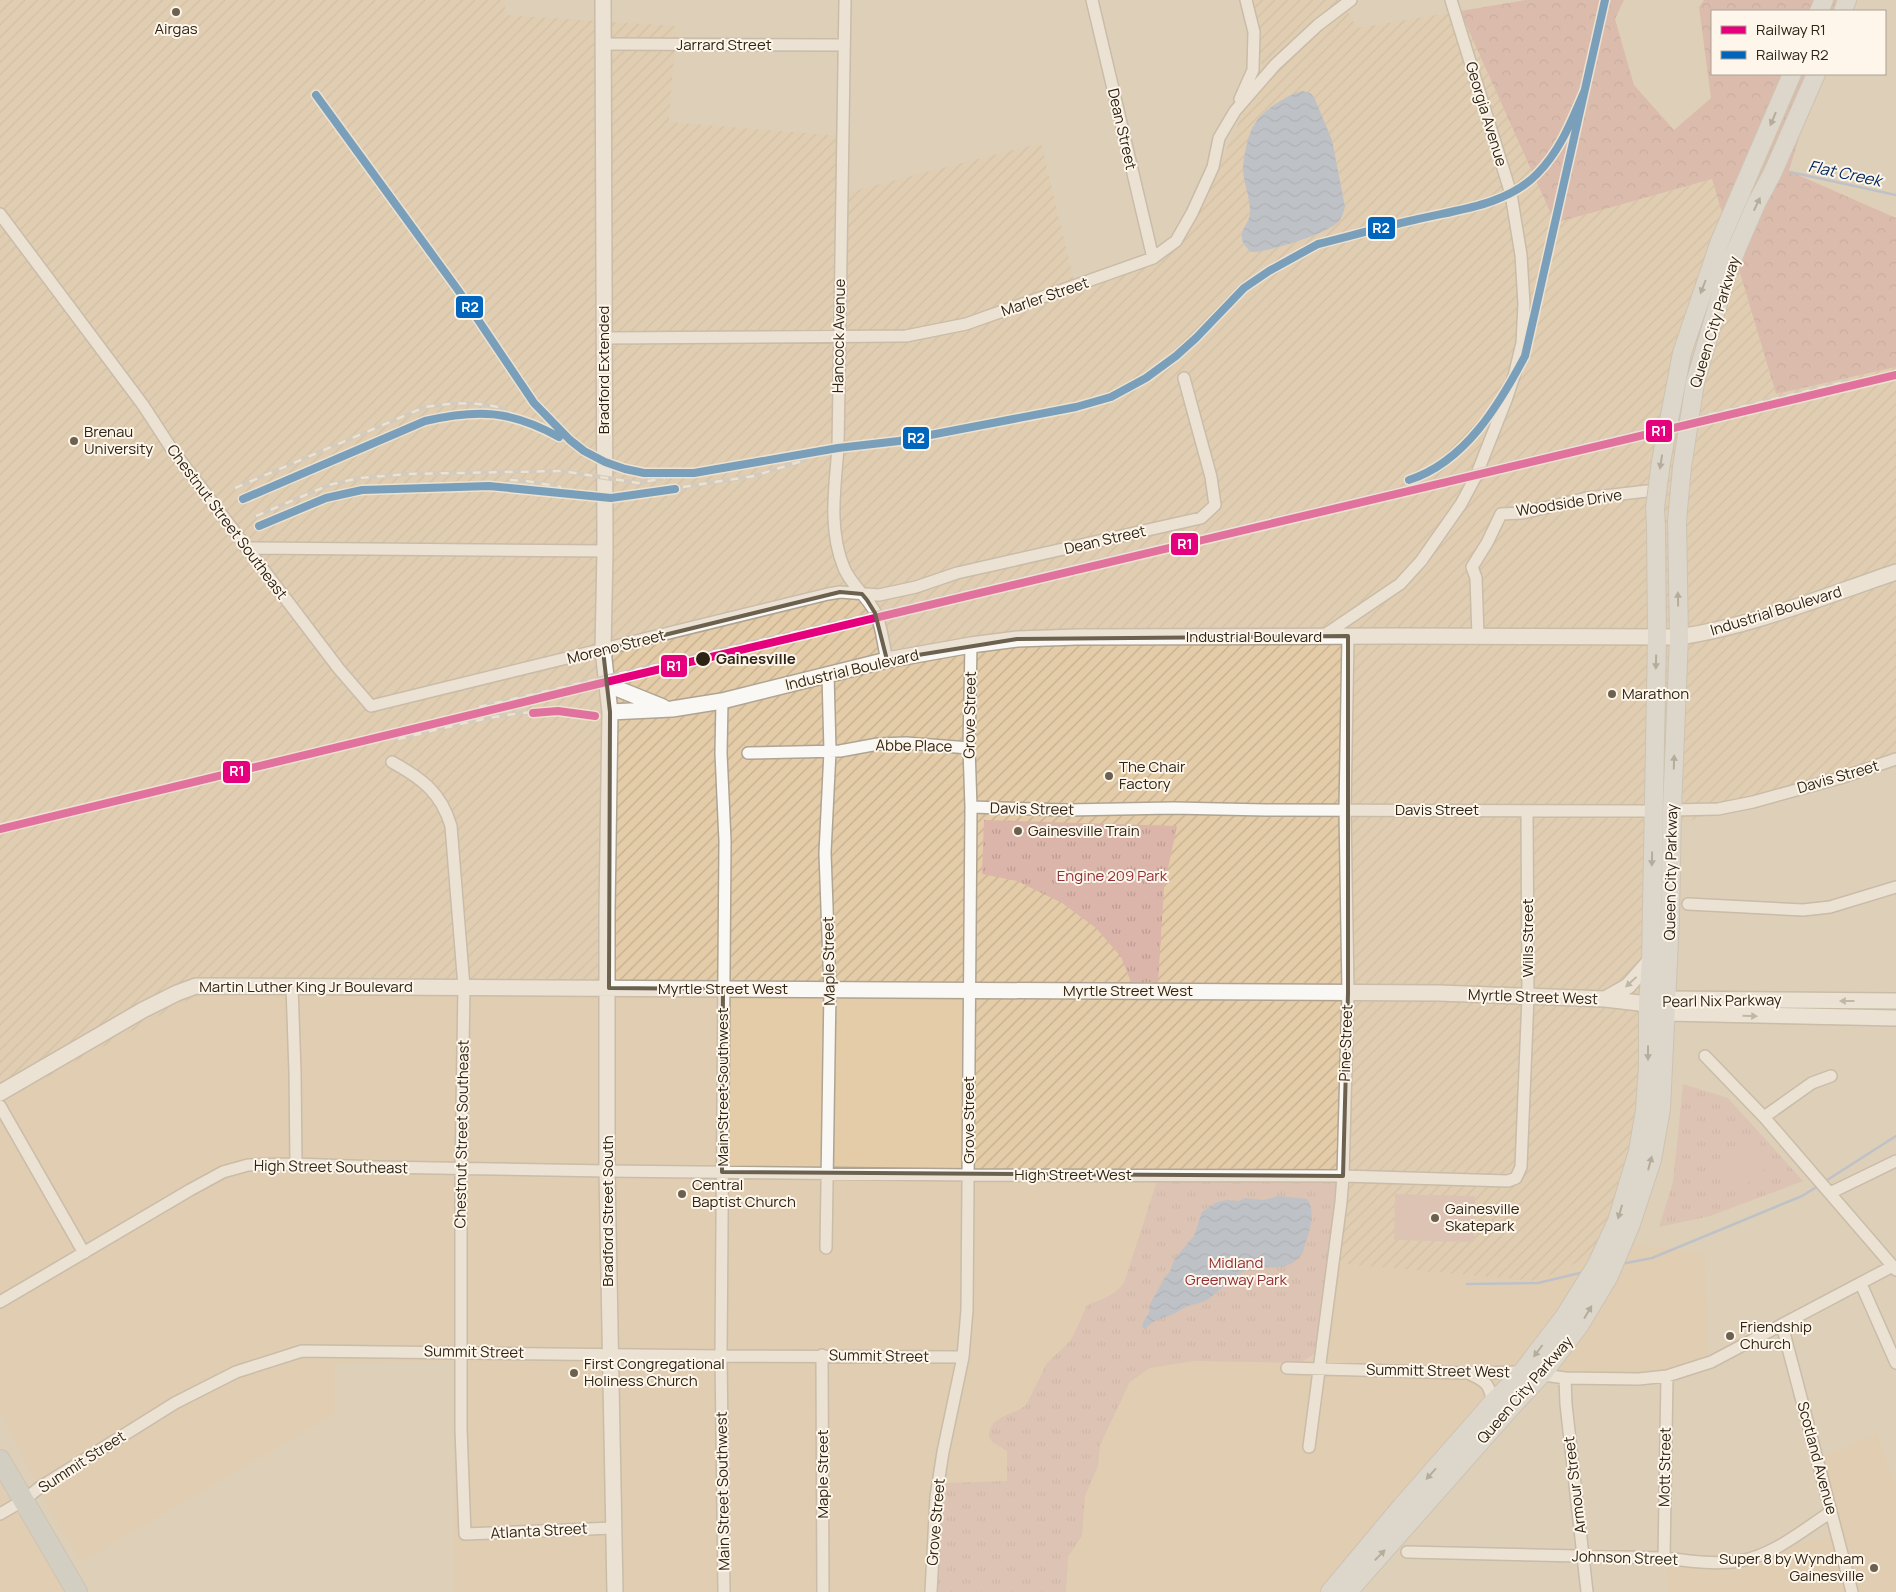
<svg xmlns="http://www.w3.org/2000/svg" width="1896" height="1592" font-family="Manrope,sans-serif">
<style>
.built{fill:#e4cca8}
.industrial{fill:url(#industrial-furrows)}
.forest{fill:url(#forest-crowns)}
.park{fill:url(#park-tufts)}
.pitch{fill:#dbb4aa}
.water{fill:url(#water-waves)}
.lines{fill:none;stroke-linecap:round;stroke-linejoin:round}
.stream{stroke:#98b0d6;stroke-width:2.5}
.street-casing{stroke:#afa492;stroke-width:14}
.secondary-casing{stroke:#afa492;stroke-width:18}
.primary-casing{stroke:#bab2a7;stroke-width:20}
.highway-casing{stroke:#bab2a7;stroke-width:22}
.street{stroke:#faf8f4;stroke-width:11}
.secondary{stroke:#faf8f4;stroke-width:15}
.primary{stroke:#d9dfdd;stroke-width:18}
.highway{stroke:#c3cfcd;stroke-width:20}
.rail-casing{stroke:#cac6c0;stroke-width:4.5}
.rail{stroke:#fef6ea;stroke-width:2.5;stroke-dasharray:8;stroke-linecap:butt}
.primary-bridge-casing{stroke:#bab2a7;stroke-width:20;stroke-linecap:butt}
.primary-bridge{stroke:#d9dfdd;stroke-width:18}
.rail-1-casing{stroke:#fef6ea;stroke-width:11}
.rail-2-casing{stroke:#fef6ea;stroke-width:11}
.rail-1{stroke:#e5007d;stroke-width:8}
.rail-2{stroke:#0065bd;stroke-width:8}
.oneway{fill:#848279}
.oneway2{fill:#9e9990}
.marked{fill:none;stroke:#6c604e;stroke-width:4;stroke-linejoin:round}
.poi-dot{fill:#6c604e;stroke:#fef6ea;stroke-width:2}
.stop-dot{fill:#2e2415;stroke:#fef6ea;stroke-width:2}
.labels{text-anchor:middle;stroke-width:4;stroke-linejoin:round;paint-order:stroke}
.poi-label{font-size:15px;fill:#2e2415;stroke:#fef6ea;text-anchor:start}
.street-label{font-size:15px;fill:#2e2415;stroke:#fef6ea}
.stop-label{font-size:15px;font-weight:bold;fill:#2e2415;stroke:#fef6ea;text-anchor:start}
.park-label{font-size:15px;fill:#902d37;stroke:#fef6ea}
.water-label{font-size:16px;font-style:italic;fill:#032a61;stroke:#fef6ea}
.line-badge{stroke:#fef6ea;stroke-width:2}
.badge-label{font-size:14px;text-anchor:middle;font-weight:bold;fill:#fff}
</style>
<defs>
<pattern id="industrial-furrows" width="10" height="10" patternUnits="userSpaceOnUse" patternTransform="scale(1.25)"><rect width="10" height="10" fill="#e4cca8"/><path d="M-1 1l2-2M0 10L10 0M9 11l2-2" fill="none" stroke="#c4af90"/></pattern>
<pattern id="forest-crowns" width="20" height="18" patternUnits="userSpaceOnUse" patternTransform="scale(1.25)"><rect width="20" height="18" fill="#d8a49b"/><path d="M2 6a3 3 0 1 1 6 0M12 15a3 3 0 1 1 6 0" fill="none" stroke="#b0857d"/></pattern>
<pattern id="park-tufts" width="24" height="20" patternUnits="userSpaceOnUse" patternTransform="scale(1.25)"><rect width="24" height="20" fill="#dbb4aa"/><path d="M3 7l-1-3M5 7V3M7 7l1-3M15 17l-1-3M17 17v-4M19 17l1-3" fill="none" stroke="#bc9b91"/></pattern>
<pattern id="water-waves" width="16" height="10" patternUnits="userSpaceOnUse" patternTransform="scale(1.25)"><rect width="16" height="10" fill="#98b0d6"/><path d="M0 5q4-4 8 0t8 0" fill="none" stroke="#7c8fac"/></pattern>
</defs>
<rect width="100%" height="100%" fill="#decfb9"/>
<!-- built -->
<path class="built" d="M214,986L974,994L1343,1176L1619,1243L1705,1253L1708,1363L1668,1384L1542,1375L1331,1592H454L455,1361L335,1363V1414L81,1562L53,1516L0,1411V1103Z
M1877,1434L1896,1486V1592H1669L1666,1568L1841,1535L1821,1457Z
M0,1483L67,1592H0Z"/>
<!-- industrial -->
<path class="industrial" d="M0,0H505V15L676,26L669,122L843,136L841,194L1041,143L1075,285L1152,264L1186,238L1263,69L1240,0H1342L1357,28L1460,11L1555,223L1712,179L1776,394L1896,367V761L1661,829L1664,883L1658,1055L1619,1243L1537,1281L1334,1263L1343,1176L969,1175L974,995L214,986L0,1103Z"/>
<!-- forest -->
<path class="forest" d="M1526,0H1624L1615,19L1634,85L1674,130L1711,98L1699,7L1704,0H1840L1836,11H1712V74H1818L1789,171L1896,218V367L1776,394L1712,179L1555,223L1460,11Z"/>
<!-- park -->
<path class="park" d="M984,820L1177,826L1164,887L1158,982H1131L1121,957L1096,928L1062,903L1017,881L982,874Z
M1683,1084L1728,1098L1803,1181L1710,1216L1659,1227L1673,1182Z
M1157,1181L1338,1183L1317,1349L1312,1356L1300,1363L1194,1361L1150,1368L1130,1382L1100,1445L1098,1466L1085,1496L1082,1536L1068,1557L1066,1592H937L944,1483L1007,1481V1451L992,1442L989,1437C989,1414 1014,1416 1026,1405L1047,1363L1069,1342L1073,1336L1087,1305C1101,1300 1115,1295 1124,1283Z"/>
<!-- pitch -->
<path class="pitch" d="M1758,1142L1775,1161L1740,1190L1722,1172Z
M1395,1194L1475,1196L1474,1242L1394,1240Z"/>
<!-- water -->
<path class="water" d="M1303,91L1310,93L1314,97L1332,140L1345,207C1343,214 1341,220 1336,224C1325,234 1265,253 1251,252C1230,233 1251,227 1250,211C1250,197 1244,184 1243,170C1243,159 1248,134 1254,125C1263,110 1286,95 1303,91Z
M1279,1196L1307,1199C1318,1214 1307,1236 1303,1252C1287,1276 1268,1263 1247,1270C1231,1276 1221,1291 1207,1300C1201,1303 1194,1304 1188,1306C1182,1308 1177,1313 1171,1315C1157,1320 1157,1318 1145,1329L1142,1327L1143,1322L1149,1313L1150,1304L1165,1277L1170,1271L1175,1258L1194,1236L1202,1212L1217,1202L1227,1200L1239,1201L1245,1198L1263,1200Z"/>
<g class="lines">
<!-- stream -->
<path class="stream" d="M1790,172L1896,195
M1824,1182L1896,1136
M1621,1264L1652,1258L1802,1196L1818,1186
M1467,1284L1538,1283L1584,1272"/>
<!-- street casing -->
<g class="street-casing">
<path id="street" d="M845,0L838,448C835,487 828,530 844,568C851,585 866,595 875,612C882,625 883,645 887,660
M1092,0L1153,258
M604,44L844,45
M1240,99L1253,70L1254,32L1246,0
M0,214L143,405L171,448L339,669L371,706L828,594L840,592L879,595L916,587L957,573L1201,518L1215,505L1211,477L1184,378
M604,338L906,336L966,324L1153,258L1176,241L1192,213L1213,167L1219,138L1235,111L1275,65L1318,25L1351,0
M246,548L605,551
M1323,636L1400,584L1421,561L1461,504L1476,476L1506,400L1514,376L1522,343L1524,304L1521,255L1511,194L1451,0
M1478,636L1476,578L1472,567L1487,543L1501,514L1522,513L1587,498L1647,491
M722,701L721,753L725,841L721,1356L724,1592
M748,753L840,751L878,744L906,743L969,748
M392,762C421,778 441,792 451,826L464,987L461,1168V1429L465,1534L613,1528
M971,807L1067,810L1173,808L1266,810L1653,811
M1672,810L1718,809L1753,802L1840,778L1896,759
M1688,904L1803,910L1830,907L1896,887
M292,986L295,1072L296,1164
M1705,1056L1764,1117L1896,1270
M0,1106L84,1253
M1764,1117L1812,1083L1831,1076
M1830,1193L1896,1161
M826,1248L830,990L825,853L830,751L828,674
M1861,1284L1896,1363
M0,1302L190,1190L223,1172L248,1165L296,1164L376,1167L607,1171L969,1175L1343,1176L1508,1181L1516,1178L1521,1167L1528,997L1527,811
M1782,1325L1852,1592
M822,1355L823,1592
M1287,1368L1465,1373L1522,1372L1565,1378L1639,1379L1667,1376L1711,1362L1893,1266
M1472,1375C1488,1382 1489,1386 1493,1402
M1565,1378L1566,1404L1587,1592
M1309,1447L1341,1202L1343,1176L1348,993L1345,810L1348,636
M0,1514L24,1500L39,1488L175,1403L236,1372L302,1351L721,1356L963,1357
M1407,1552L1664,1558C1688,1561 1716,1565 1740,1561C1774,1555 1803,1530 1831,1512
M1664,1558L1667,1376
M931,1592L936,1497L943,1452L963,1357L967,1310L971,807L969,748L971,645"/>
</g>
<!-- secondary casing -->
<g class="secondary-casing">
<path id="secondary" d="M603,0L605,551L603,650L610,712L607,911V1171L615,1592
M606,684L663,707
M610,712L672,709L722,701L887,660L971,645L1017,639L1077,637L1394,636L1679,637C1753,626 1825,596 1896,572
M1605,999L1628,986L1651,960
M1655,1002L1666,999L1896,1001
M0,1093L143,1010L177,993L196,986L1439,993L1605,999L1648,1004L1666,1013L1896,1018"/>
</g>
<!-- primary casing -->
<g class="primary-casing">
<path id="primary" d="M1819,11L1824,0
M1843,11L1847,0
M1720,241L1792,74
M1737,248L1757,202L1773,172L1816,74
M1330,1592L1401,1507L1493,1402L1522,1372L1564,1317L1596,1266L1617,1221L1638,1151L1645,1110L1648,1066V1004L1651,960L1657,638L1656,526
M1348,1592L1514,1404L1544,1372L1579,1326L1609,1276L1631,1224L1652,1160L1661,1109L1670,920L1672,810L1679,637L1677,521"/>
</g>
<!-- highway casing -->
<g class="highway-casing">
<path id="highway" d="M0,1460L77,1592"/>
</g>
<!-- street -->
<use href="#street" class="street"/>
<!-- secondary -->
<use href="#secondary" class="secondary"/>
<!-- primary -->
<use href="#primary" class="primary"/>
<!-- highway -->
<use href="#highway" class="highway"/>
<!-- rail casing -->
<g class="rail-casing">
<path id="rail" d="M316,95L458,290L534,403L570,440L584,451L605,462L625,469L644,473H694L838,448L899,441L1076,407L1111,397L1146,378L1176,356L1196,338L1244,288L1269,271L1318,244C1350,236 1382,227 1414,220C1455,210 1506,206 1537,174C1560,151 1571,122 1584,92
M510,480L526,481L561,487
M1408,481C1463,465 1500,403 1525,356L1605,0
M235,488L425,407C452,403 478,401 505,409
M243,499L425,421C485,407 512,411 566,441
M256,516L329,485L360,478L407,474L562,471L638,483L665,478
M259,526L326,498L362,490L489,486L611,498L754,476L805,460
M479,707L1510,463L1848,381
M398,739C450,727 503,711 557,711C569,711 582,714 595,716"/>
</g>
<!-- rail -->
<use href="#rail" class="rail"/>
<!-- primary-bridge casing -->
<g class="primary-bridge-casing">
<path id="primary-bridge" d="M1677,521L1682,467L1695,383L1726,277L1737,248
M1656,526L1655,508L1661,462L1682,353L1720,241"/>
</g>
<!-- primary-bridge -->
<use href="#primary-bridge" class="primary-bridge"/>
<!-- rail-1 casing -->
<g class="rail-1-casing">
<path id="rail-1" d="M533,713L558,711L595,716
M0,829L606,682L1896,375"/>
</g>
<!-- rail-2 casing -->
<g class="rail-2-casing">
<path id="rail-2" d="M316,95L458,290L534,403L570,440L584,451L605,462L625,469L644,473H694L838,448L899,441L1076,407L1111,397L1146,378L1176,356L1196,338L1244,288L1269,271L1318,244C1350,236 1382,227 1414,220C1455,210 1506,206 1537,174C1560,151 1571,122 1584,92
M1409,480C1465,462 1499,405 1525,356L1605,0
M243,499L425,421C478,409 510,410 559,437
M259,526L326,498L362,490L489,486L611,498L675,489"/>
</g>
<!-- rail-1 -->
<use href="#rail-1" class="rail-1"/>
<!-- rail-2 -->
<use href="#rail-2" class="rail-2"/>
</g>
<!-- one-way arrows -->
<defs><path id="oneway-solid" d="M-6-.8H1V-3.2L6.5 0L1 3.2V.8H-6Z" transform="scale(1.25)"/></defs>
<g class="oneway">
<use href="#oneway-solid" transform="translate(1773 119) rotate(113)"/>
<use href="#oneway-solid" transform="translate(1757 204) rotate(-65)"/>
<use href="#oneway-solid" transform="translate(1703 287) rotate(111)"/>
<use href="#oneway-solid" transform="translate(1661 462) rotate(99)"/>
<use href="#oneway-solid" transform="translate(1678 599) rotate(-91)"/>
<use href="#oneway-solid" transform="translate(1656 662) rotate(91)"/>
<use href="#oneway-solid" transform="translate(1674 762) rotate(-88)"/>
<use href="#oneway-solid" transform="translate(1652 859) rotate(91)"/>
<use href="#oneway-solid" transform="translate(1648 1053) rotate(90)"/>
<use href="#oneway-solid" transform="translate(1650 1163) rotate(-75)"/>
<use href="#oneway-solid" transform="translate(1620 1212) rotate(107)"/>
<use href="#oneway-solid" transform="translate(1588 1312) rotate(-59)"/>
<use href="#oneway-solid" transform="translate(1538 1351) rotate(127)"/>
<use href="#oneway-solid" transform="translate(1431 1474) rotate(132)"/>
<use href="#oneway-solid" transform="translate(1380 1555) rotate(-46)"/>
</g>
<g class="oneway2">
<use href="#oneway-solid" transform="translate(1631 982) rotate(137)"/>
<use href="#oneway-solid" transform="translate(1847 1001) rotate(-180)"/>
<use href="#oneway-solid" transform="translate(1750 1016) rotate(2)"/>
</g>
<!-- marked area -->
<path d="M0 0H1896V1592H0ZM840,592L862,594L867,600L875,613L887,660L1017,639L1348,636V993L1343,1176L722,1172L723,989L609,988L610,712L603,650Z" fill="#decfb9" fill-opacity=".55" fill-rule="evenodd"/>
<path class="marked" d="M840,592L862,594L867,600L875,613L887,660L1017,639L1348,636V993L1343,1176L722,1172L723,989L609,988L610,712L603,650Z"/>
<!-- markers -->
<g class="poi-dot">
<circle cx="176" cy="12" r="5"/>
<circle cx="74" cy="441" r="5"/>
<circle cx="1612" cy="694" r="5"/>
<circle cx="1109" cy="776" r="5"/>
<circle cx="1018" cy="831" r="5"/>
<circle cx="682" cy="1194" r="5"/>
<circle cx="1435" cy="1218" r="5"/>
<circle cx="1730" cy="1336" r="5"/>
<circle cx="574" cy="1373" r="5"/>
<circle cx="1874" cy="1568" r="5"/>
</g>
<circle class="stop-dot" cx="703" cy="659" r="8"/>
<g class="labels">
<!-- poi labels -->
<g class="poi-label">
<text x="176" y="34" text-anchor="middle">Airgas</text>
<text x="84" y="437">Brenau<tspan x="84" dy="17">University</tspan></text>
<text x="1622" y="699">Marathon</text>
<text x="1119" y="772">The Chair<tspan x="1119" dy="17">Factory</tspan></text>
<text x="1028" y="836">Gainesville Train</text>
<text x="692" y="1190">Central<tspan x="692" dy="17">Baptist Church</tspan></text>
<text x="1445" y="1214">Gainesville<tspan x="1445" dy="17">Skatepark</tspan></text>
<text x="1740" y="1332">Friendship<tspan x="1740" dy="17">Church</tspan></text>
<text x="584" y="1369">First Congregational<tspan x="584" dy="17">Holiness Church</tspan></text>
<text x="1864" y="1564" text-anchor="end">Super 8 by Wyndham<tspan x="1864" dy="17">Gainesville</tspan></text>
</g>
<!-- street labels -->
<g class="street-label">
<text x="724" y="50">Jarrard Street</text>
<text transform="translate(1486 114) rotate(73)" y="5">Georgia Avenue</text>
<text transform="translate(1122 129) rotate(77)" y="5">Dean Street</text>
<text transform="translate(1045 297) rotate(-19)" y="5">Marler Street</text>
<text transform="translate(1715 322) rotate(-73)" y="5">Queen City Parkway</text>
<text transform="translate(839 336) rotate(-89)" y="5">Hancock Avenue</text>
<text transform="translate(604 370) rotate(-90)" y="5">Bradford Extended</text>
<text transform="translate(1569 503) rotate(-9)" y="5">Woodside Drive</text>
<text transform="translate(227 522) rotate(53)" y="5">Chestnut Street Southeast</text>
<text transform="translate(1105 540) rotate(-13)" y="5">Dean Street</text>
<text transform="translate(1776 611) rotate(-17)" y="5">Industrial Boulevard</text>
<text x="1254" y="642">Industrial Boulevard</text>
<text transform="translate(616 647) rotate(-14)" y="5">Moreno Street</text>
<text transform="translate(852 670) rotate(-13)" y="5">Industrial Boulevard</text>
<text transform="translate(970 715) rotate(-89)" y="5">Grove Street</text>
<text transform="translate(914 746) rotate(1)" y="5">Abbe Place</text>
<text transform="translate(1838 777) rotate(-16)" y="5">Davis Street</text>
<text transform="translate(1032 809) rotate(1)" y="5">Davis Street</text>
<text x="1437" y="815">Davis Street</text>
<text transform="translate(1671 872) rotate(-89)" y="5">Queen City Parkway</text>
<text transform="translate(1528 938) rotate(-90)" y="5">Wills Street</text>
<text transform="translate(829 961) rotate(-91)" y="5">Maple Street</text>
<text x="306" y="992">Martin Luther King Jr Boulevard</text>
<text x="723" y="994">Myrtle Street West</text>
<text x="1128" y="996">Myrtle Street West</text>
<text transform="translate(1533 997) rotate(2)" y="5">Myrtle Street West</text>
<text transform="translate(1722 1001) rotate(-1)" y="5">Pearl Nix Parkway</text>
<text transform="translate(1346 1043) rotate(-88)" y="5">Pine Street</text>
<text transform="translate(723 1087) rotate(-90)" y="5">Main Street Southwest</text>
<text transform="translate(969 1120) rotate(-90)" y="5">Grove Street</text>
<text transform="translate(462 1134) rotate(-89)" y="5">Chestnut Street Southeast</text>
<text transform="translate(331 1167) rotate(1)" y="5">High Street Southeast</text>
<text x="1073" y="1180">High Street West</text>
<text transform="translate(608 1211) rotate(-90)" y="5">Bradford Street South</text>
<text transform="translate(474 1352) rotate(1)" y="5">Summit Street</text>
<text transform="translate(879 1356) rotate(1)" y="5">Summit Street</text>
<text transform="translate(1438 1371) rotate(1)" y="5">Summitt Street West</text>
<text transform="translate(1525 1390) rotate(-49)" y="5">Queen City Parkway</text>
<text transform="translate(1817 1458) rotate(75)" y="5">Scotland Avenue</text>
<text transform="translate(82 1462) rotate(-33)" y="5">Summit Street</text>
<text transform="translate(1665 1467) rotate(-89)" y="5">Mott Street</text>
<text transform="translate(823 1474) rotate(-90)" y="5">Maple Street</text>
<text transform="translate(1575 1485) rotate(-97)" y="5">Armour Street</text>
<text transform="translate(723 1491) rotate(-91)" y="5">Main Street Southwest</text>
<text transform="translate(936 1522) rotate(-85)" y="5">Grove Street</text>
<text transform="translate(539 1531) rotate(-3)" y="5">Atlanta Street</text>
<text transform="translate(1625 1558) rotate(2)" y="5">Johnson Street</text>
</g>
<!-- stop labels -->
<g class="stop-label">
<text x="716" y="664">Gainesville</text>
</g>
<!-- park labels -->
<g class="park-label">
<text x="1112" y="881">Engine 209 Park</text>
<text x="1236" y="1268">Midland<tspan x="1236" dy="17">Greenway Park</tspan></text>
</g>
<!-- water labels -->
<g class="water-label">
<text transform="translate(1845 173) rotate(12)" y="6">Flat Creek</text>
</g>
</g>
<g class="line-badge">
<rect x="1367" y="216" width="29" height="24" rx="5" fill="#0065bd"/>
<rect x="455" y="295" width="29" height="24" rx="5" fill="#0065bd"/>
<rect x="1645" y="419" width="28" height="24" rx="5" fill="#e5007d"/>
<rect x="902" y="426" width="28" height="24" rx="5" fill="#0065bd"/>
<rect x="1170" y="532" width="29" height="24" rx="5" fill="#e5007d"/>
<rect x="660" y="654" width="28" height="24" rx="5" fill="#e5007d"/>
<rect x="222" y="760" width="29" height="24" rx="5" fill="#e5007d"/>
</g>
<g class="badge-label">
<text x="1381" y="233">R2</text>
<text x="470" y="312">R2</text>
<text x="1659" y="436">R1</text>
<text x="916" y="443">R2</text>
<text x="1185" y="549">R1</text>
<text x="674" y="671">R1</text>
<text x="237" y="776">R1</text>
</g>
<!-- legend -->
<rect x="1711" y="10" width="175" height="65" fill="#fef6ea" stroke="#aba295"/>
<rect x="1721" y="26" width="25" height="8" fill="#e5007d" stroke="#aba295"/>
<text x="1756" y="35" font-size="15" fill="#2e2415">Railway R1</text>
<rect x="1721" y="51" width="25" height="8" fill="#0065bd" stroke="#aba295"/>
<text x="1756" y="60" font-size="15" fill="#2e2415">Railway R2</text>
</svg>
